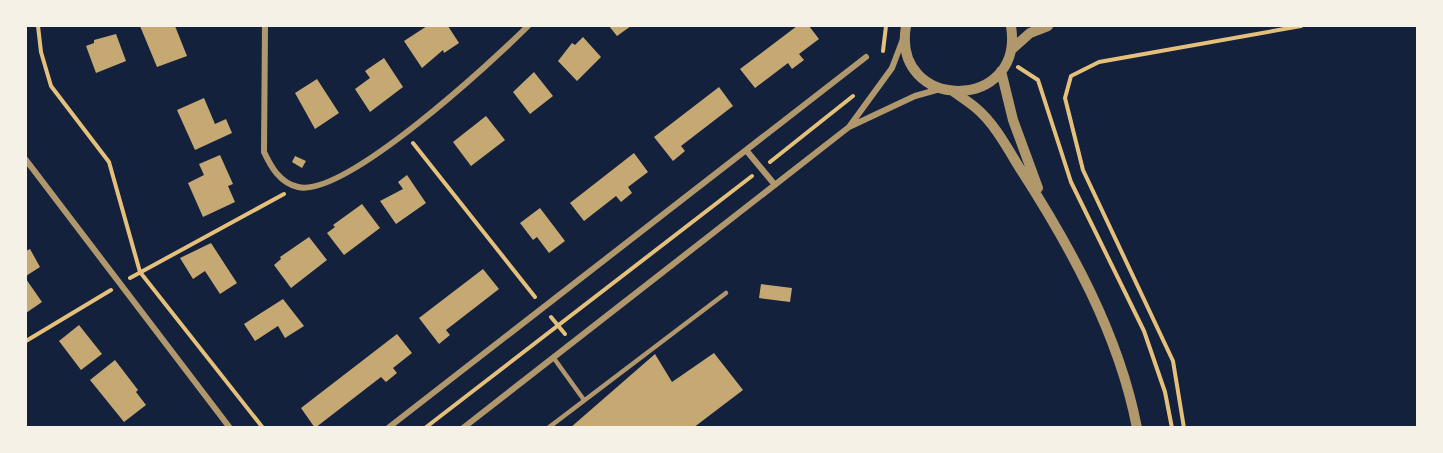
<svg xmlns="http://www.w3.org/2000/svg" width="1443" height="453" font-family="'Exo 2',sans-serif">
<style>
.building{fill:#c6a872}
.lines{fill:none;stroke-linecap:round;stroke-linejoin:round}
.path{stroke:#e5c07b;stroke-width:4}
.service{stroke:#b1986c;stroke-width:4.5}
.minor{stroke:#b1986c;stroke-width:6}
.tertiary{stroke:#b1986c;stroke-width:10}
</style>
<rect width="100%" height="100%" fill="#14213d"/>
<!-- building -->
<path class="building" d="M140,26H175L187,56L157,67Z
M427,26H448L459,43L444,53L443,50L422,68L404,41Z
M609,26H631L617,36Z
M797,26H809L819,39L799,54L804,60L792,69L788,63L755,88L740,69Z
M116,34L126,61L96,73L86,46L94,43V40Z
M583,37L601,57L577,81L558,61L572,43L575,45Z
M384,58L403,87L370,112L355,89L370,78L365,71Z
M534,72L553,96L530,114L513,92Z
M317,79L339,113L315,129L295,93Z
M719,87L733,106L681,146L685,151L673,161L654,137Z
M204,98L215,124L226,119L232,133L195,150L177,110Z
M486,116L505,140L471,166L453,142Z
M634,153L648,172L628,187L632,193L621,202L616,196L584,221L570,203Z
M220,155L233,184L228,186L235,202L203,217L188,183L204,175L199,164Z
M295,156L306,161L302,168L292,162Z
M407,175L426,203L396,224L380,201L403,189L398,182Z
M362,204L380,228L344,255L327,233L335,227L333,225Z
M540,208L565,241L549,253L537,237L533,240L520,223Z
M309,237L327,260L291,288L274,265L281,259L280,257Z
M211,243L237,283L220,294L205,271L193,279L180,258Z
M30,249L40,267L26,276V251Z
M483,269L499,289L446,330L450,335L439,344L419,318Z
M26,279L42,302L26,313Z
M761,284L792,288L790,302L759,298Z
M283,299L304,326L285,338L278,326L255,341L244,324Z
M79,325L102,354L81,370L59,341Z
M397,334L412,353L393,368L397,373L386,382L381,377L315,428L301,408Z
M714,353L743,390L693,428H570L655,354L672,382Z
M115,360L138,390L136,392L146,405L124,422L90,380Z"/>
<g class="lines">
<!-- path -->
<path class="path" d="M38,26L41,52L51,86L109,162L140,272L263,428
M883,51L886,26
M1018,67L1038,80L1071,182L1144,331L1165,392L1172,428
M413,143L535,297
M770,162L853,96
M130,278L284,194
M551,317L565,334
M26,341L111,290
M425,428L752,176
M1184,428L1173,361L1083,170L1065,98L1071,76L1099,62L1301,26"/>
<!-- service -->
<path class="service" d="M553,357L584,400
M548,428L726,293"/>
<!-- minor -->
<path class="minor" d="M265,26L264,152C271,167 280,183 298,187C345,198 493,61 528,26
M849,127L892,68L903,39
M746,150L775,185
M26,160L230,428
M388,428L866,57
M463,428L849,127L915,96L940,89"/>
<!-- tertiary -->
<path class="tertiary" d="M906,26C891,112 1025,113 1011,26
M1011,50L1030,33L1048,26
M1001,71L1013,120L1038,188
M954,92C961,97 969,102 976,108C994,123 1007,147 1019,167C1070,246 1119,334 1137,428"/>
</g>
<!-- border -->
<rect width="1443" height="453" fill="none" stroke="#f6f1e7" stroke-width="54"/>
</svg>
